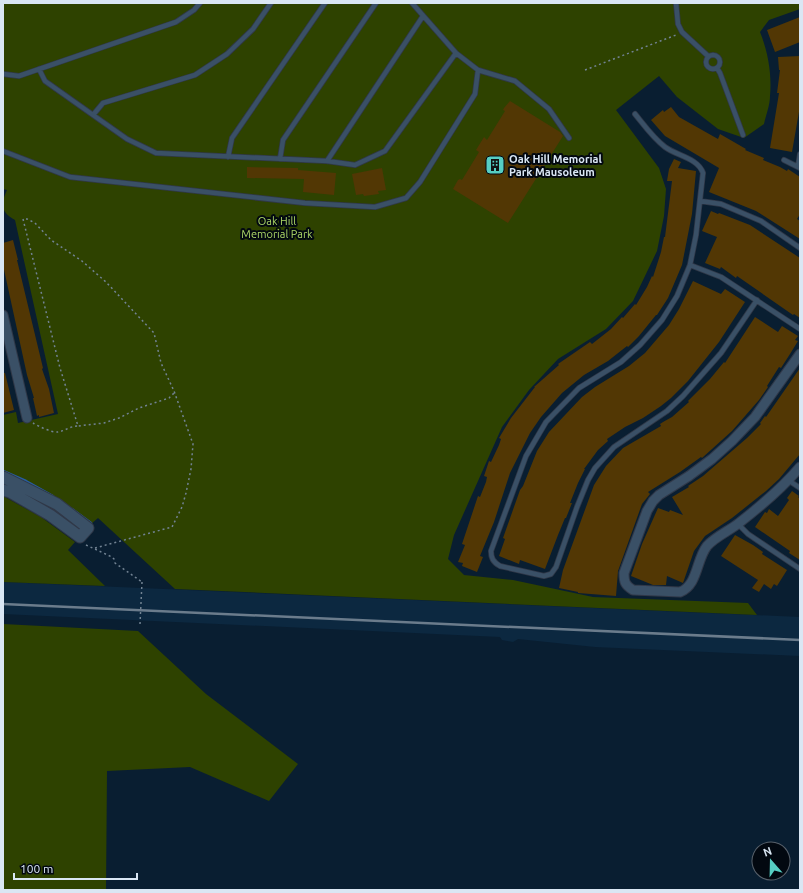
<svg xmlns="http://www.w3.org/2000/svg" width="803" height="893" font-family="Ubuntu,sans-serif">
<style>
.built{fill:#0c2840}
.green{fill:#2e4200}
.lines{fill:none;stroke-linecap:round;stroke-linejoin:round}
.stream{stroke:#285d9f;stroke-width:2.5}
.building{fill:#523704}
.service-casing{stroke:#303848;stroke-width:6}
.minor-casing{stroke:#303848;stroke-width:11}
.tertiary-casing{stroke:#303848;stroke-width:13}
.path{stroke:#728393;stroke-width:1.5;stroke-dasharray:2 3;stroke-linecap:butt}
.service{stroke:#3a5066;stroke-width:4.5}
.minor{stroke:#3a5066;stroke-width:9}
.tertiary{stroke:#3a5066;stroke-width:11}
.rail{stroke:#6b7c8c;stroke-width:2.5}
.path-bridge{stroke:#728393;stroke-width:1.5;stroke-dasharray:2 3;stroke-linecap:butt}
.labels{text-anchor:middle;stroke-width:4;stroke-linejoin:round;paint-order:stroke}
.poi-label{font-size:11px;font-weight:bold;fill:#dae7f4;stroke:#020810;text-anchor:start}
.park-label{font-size:11px;fill:#afda68;stroke:#020810}
</style>
<rect width="100%" height="100%" fill="#091e31"/>
<!-- built -->
<path class="built" d="M3,582L800,617V656L595,647L518,639L513,642L502,640L500,637L3,614Z"/>
<!-- green -->
<path class="green" d="M3,3H800V9L769,20L760,32C768,52 772,74 770,96C770,105 766,115 764,124L744,138L718,129L677,97L659,76L616,110L659,168L666,189L664,216L657,251L633,301L606,329L558,359L529,390L502,427L454,535L448,559L464,575L513,580L593,597L748,603L757,615L175,589L98,518L90,525L3,473V415L16,412L18,423L58,414L15,220C1,212 0,205 7,190L3,189Z
M3,496L41,517L75,542L68,550L105,586L3,582Z
M3,624L138,631L206,694L298,764L269,801L190,767L107,771L106,890H3V824L4,821L3,815Z"/>
<g class="lines">
<!-- stream -->
<path class="stream" d="M3,471L26,481L53,496
M72,509L91,523"/>
</g>
<!-- building -->
<path class="building" d="M800,17V42L775,52L767,30Z
M800,56V106L792,152L770,148L779,93H777L780,70H779L778,57Z
M510,101L560,132L563,136L508,223L453,189L458,180L460,179L462,180L479,152L476,150L484,137L487,140L505,111L503,110L504,108Z
M671,107L679,117L718,139L720,134L746,149L745,150L764,158L763,160L780,167L787,171L788,169L800,177V214L797,219L800,221V239L756,211L709,192L719,168L665,136L651,120L663,110L664,112Z
M674,159L681,162L678,168L696,171L692,214L682,265L668,298L657,315H656L639,336L628,347L627,346L608,361L584,375L562,393L541,417L530,433L510,473L494,522L480,556L483,557L477,572L462,566L463,563L458,562L465,545L462,544L478,496L480,497L486,482L487,477L484,476L489,461L491,462L499,445L501,439L499,438L511,418L535,387H534L559,365L558,364L590,342L592,344L611,329L622,317L623,318L635,304L636,305L647,287L652,276L653,277L661,252L664,237H665L672,181H667L669,169Z
M247,167L298,168V170L336,173L334,195L303,192L304,179L247,178Z
M382,168L386,190L378,191L379,194L364,196L363,194L356,195L352,174Z
M711,211L718,214L719,213L750,225L800,258V318L794,314L793,315L737,276L736,278L721,267L720,269L705,263L717,237L702,231Z
M13,240L18,260H17L43,368L42,369L49,389L54,413L39,417V415L37,416L33,398H34L27,375L3,265V243Z
M693,281L721,294L725,289L745,302L719,342L688,381L671,398L661,406L643,418L625,427L607,439L608,441L598,450L584,469H585L578,483L570,503H572L566,518H565L558,535L545,569L520,560L519,564L499,556L505,539L503,538L520,490L523,486L537,451L549,432L582,397L595,387L629,366L645,353L669,325L679,309Z
M755,317L778,332L782,326L798,336L795,340L798,341L790,354L781,368L779,367L767,386L768,387L759,400L732,431L702,458L701,457L680,472L648,492L650,494L642,504L618,571L616,596L578,593V592L559,588L563,570L594,485L606,466L623,448L661,426L660,424L663,422L672,417L689,402L688,401L710,379L724,362L725,363Z
M800,368V454L779,479L766,491L732,518L705,536L694,551L683,583L667,576L666,585H653L631,576L642,544L658,508L669,512L670,510L683,515L672,497L689,487L688,486L703,476L747,438L761,424L760,423L765,416L766,417Z
M3,373H5L14,410L3,413Z
M792,491L799,496L798,497L800,499V560L789,553L790,551L755,527L765,512L767,513L769,509L778,516L789,500L787,498Z
M735,535L753,545L763,552L762,554L787,570L777,586L774,584L771,589L764,584L759,592L752,588L758,580L721,556Z"/>
<g class="lines">
<!-- service casing -->
<g class="service-casing">
<path id="service" d="M412,3L456,53L478,70L515,81L549,109L569,138
M676,3L678,24L682,32L708,56
M706 62a7 7 0 1 1 14 0a7 7 0 1 1-14 0Z
M717,68L720,73L743,135
M39,69L45,81L93,115L127,139L156,153L327,161L355,165L385,151L456,53
M3,74L19,76L176,22L194,10L200,3
M635,114C644,125 653,138 665,147C677,156 698,158 703,173L696,235L690,265L677,296L662,320L640,345L621,362L579,388L546,422L526,456L491,551C491,558 493,562 500,566L544,576L551,574L556,567L577,507L588,480L595,468L614,447L667,411L683,396L721,353L757,300
M93,115L103,103L195,75L227,54L253,29L271,3
M3,151L70,177L305,203L375,207L406,198L420,182L475,94L478,70
M228,157L232,138L325,3
M280,159L283,140L376,3
M784,160L800,168
M327,161L423,16
M798,167L800,154
M700,201L721,204L761,221L800,248
M690,265L721,277L800,329
M788,480L800,488
M738,524L748,534L800,569"/>
</g>
<!-- minor casing -->
<g class="minor-casing">
<path id="minor" d="M3,315L27,418
M800,354L755,417L732,441L712,459L689,476L659,495L653,501L647,511L624,573C624,582 625,585 633,590L680,592C698,585 696,560 707,546C716,536 729,531 739,523C761,506 782,488 800,467"/>
</g>
<!-- tertiary casing -->
<g class="tertiary-casing">
<path id="tertiary" d="M3,477L57,504L88,528L80,537L50,515L10,492L3,490"/>
</g>
<!-- path -->
<path class="path" d="M585,70L676,35
M33,423C38,426 52,433 58,432C65,431 70,426 78,426
M86,545L112,557L114,559L115,563L142,582
M95,548L172,527L182,507L186,493L191,469L193,444L174,391L161,363L154,333L106,282L82,261L51,240L35,223L27,219H23L60,368L78,426L104,423L119,418L139,408L169,398L175,392"/>
<!-- service -->
<use href="#service" class="service"/>
<!-- minor -->
<use href="#minor" class="minor"/>
<!-- tertiary -->
<use href="#tertiary" class="tertiary"/>
<!-- rail -->
<path class="rail" d="M3,604L800,640"/>
<!-- path-bridge -->
<path class="path-bridge" d="M140,624L142,582"/>
</g>
<!-- icons -->
<defs>
<g id="building-square" transform="scale(1)"><rect x="-9" y="-9" width="18" height="18" rx="4" fill="#56cec3" stroke="#020810"/><path d="M-4-6H4V6H1V3H-1V6H-4ZM-2.5-4.3h1.7v1.8h-1.7ZM.8-4.3h1.7v1.8H.8ZM-2.5-1h1.7V.8h-1.7ZM.8-1h1.7V.8H.8Z" fill="#111"/></g>
</defs>
<g fill-rule="evenodd">
<use href="#building-square" x="495" y="165"/>
</g>
<g class="labels">
<!-- poi labels -->
<g class="poi-label">
<text x="509" y="163">Oak Hill Memorial<tspan x="509" dy="13">Park Mausoleum</tspan></text>
</g>
<!-- park labels -->
<g class="park-label">
<text x="277" y="225">Oak Hill<tspan x="277" dy="13">Memorial Park</tspan></text>
</g>
</g>
<!-- border -->
<rect width="803" height="893" fill="none" stroke="#dae7f4" stroke-width="8"/>
<!-- north arrow -->
<g transform="translate(771 861) rotate(340)"><circle r="19" fill="#020810" stroke="#58616b"/>
<path d="M0-3L7 15L0 10L-7 15Z" fill="#56cec3"/>
<text y="-6" font-size="11" font-weight="bold" text-anchor="middle" fill="#dae7f4">N</text>
</g>
<!-- scale -->
<path d="M14 873v6h123v-6" fill="none" stroke="#dae7f4" stroke-width="2"/>
<text x="20" y="873" font-size="12" fill="#dae7f4" stroke="#020810" stroke-width="3" paint-order="stroke">100 m</text>
</svg>
